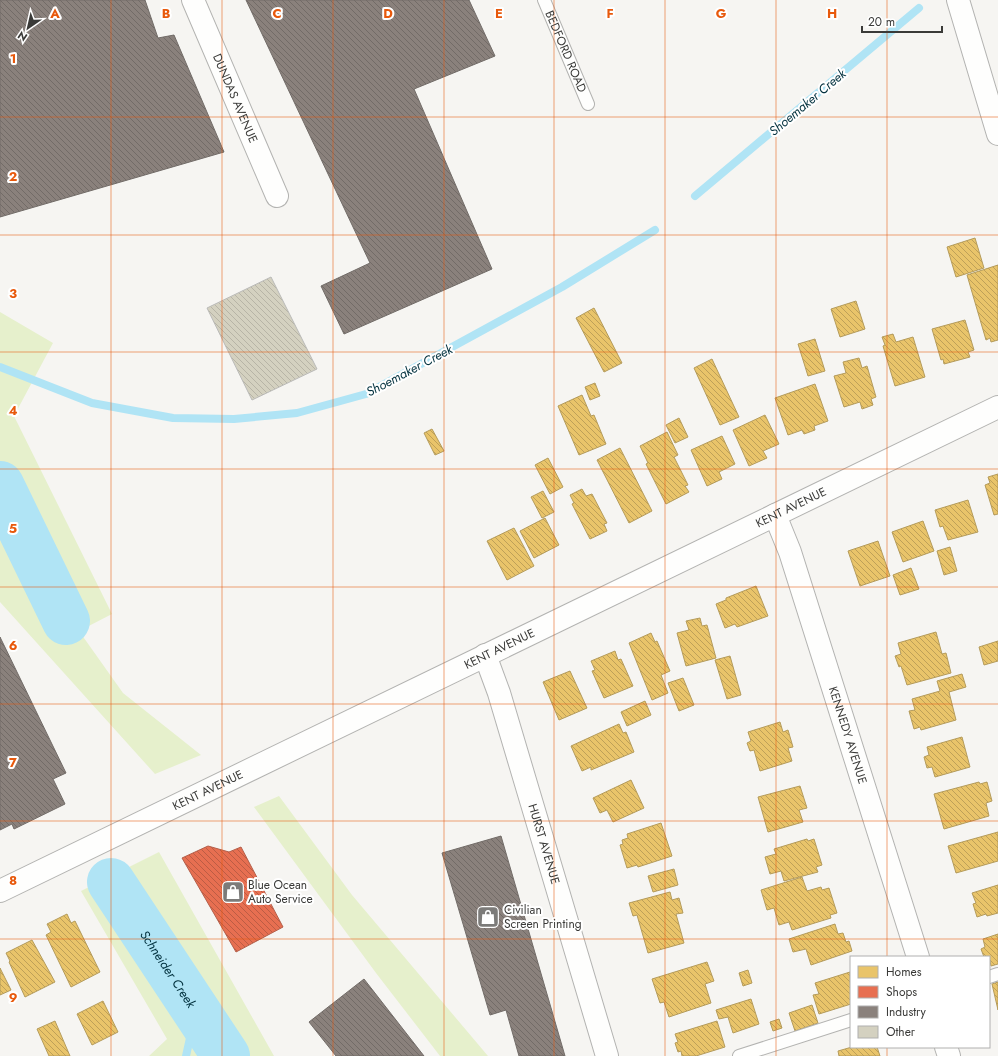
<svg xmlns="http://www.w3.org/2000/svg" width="998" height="1056" font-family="Jost,sans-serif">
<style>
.park{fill:#e6f0cc}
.homes{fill:url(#homes-back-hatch);stroke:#b49b5b}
.shops{fill:url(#shops-back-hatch);stroke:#b35f4a}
.industry{fill:url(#industry-back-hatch);stroke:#726c68}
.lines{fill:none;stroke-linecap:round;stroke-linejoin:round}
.stream{stroke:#b0e4f5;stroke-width:8}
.river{stroke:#b0e4f5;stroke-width:48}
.building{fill:url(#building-back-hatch);stroke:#babab8}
.lane-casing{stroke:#b3b3b1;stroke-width:14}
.street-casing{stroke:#b3b3b1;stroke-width:24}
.secondary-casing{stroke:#b3b3b1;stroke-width:24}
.lane{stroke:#fefefd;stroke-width:12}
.street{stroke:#fefefd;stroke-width:22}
.secondary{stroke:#fefefd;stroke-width:22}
.grid{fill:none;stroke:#e8590c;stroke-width:1;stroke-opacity:0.55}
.labels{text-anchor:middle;stroke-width:4;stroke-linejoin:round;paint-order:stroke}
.street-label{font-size:12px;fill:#3a3a38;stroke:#fff}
.poi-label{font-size:12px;fill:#3a3a38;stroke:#fff;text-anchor:start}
.water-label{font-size:13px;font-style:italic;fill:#02313e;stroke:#fff}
.grid-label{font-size:13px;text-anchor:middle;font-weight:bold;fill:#e8590c;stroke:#fff;stroke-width:4;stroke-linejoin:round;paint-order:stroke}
</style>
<defs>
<pattern id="homes-back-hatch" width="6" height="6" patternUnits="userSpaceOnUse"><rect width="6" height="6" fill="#e9c46a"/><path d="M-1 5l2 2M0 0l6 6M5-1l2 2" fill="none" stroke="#bea058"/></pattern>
<pattern id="shops-back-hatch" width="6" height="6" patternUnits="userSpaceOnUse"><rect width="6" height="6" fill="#e76f51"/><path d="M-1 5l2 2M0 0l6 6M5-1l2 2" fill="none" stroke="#bc5c44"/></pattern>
<pattern id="industry-back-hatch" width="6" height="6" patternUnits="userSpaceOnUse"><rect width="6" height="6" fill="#8a817c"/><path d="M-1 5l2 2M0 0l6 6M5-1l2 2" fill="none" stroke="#726b67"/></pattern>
<pattern id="building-back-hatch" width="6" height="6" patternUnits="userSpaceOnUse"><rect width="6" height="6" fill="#d4d1c0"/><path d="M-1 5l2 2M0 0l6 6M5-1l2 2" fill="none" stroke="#b7b4a6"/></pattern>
</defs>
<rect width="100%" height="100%" fill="#f6f5f2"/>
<!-- park -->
<path class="park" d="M0,312L53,343L14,416L112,614L79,631L123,693L201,755L155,774L0,602Z
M279,796L352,895L488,1056H440L376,973L254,807Z
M159,852L274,1056H149L167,1039L81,891Z"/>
<!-- homes -->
<path class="homes" d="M975,238L984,268L956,277L947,247Z
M998,265V340L991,342L990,338L986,340L967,275Z
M856,301L865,329L840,337L831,309Z
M594,308L622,363L604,372L576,318Z
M965,320L974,350L968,352L970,357L944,364L943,359L941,360L932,329Z
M893,334L896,342L913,337L925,377L895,386L883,346L885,345L882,337Z
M815,339L825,371L808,376L798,344Z
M859,358L862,368L867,366L876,397L871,399L873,405L862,409L860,402L844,407L834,376L846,373L843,362Z
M712,359L739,417L720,425L694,368Z
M595,383L600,396L590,400L585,387Z
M815,384L828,421L814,426L815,430L804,434L802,430L788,435L775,398Z
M582,395L591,416L594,415L606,444L579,455L558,406Z
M765,415L779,444L763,451L767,458L749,466L733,430Z
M679,418L688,437L675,443L666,425Z
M432,429L444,451L435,455L424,433Z
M667,432L678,455L674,457L688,485L685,486L689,492L666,504L646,464L648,463L640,446Z
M722,436L735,464L719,472L722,479L707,486L691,450Z
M620,448L652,511L629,523L597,460Z
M548,458L563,487L550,494L535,465Z
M998,474V514L994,515L985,485L990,483L988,477Z
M582,489L586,496L592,494L607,523L604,524L607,531L590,539L572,504L574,503L570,495Z
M543,491L554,512L542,518L531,497Z
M968,500L978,532L948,540L943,526L940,527L935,510Z
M545,518L559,545L534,558L520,531Z
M923,521L934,551L903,562L892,532Z
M514,528L534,566L507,580L487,541Z
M878,541L890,576L860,586L848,551Z
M950,547L957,571L944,575L937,551Z
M911,568L919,589L900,595L893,575Z
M756,586L768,616L737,627L735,624L725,628L716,604L726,600V598Z
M700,618L702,626L707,625L716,658L686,666L677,633L689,630L686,621Z
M936,632L942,654L946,653L951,673L907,685L901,666L899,667L895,656L901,654L898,643Z
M651,633L655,642L657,641L670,671L661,675L668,693L652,700L629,643Z
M998,641V661L984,665L979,647Z
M615,651L618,660L621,659L633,686L604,698L592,671L595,670L591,661Z
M730,656L741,695L727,699L715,660Z
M570,671L587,708L559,720L543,682Z
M962,674L966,687L949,692L956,720L921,730L920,727L914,729L909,711L915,710L912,699L940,691L937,681Z
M683,678L694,705L679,711L668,683Z
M645,701L651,715L627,726L621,712Z
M780,722L783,732L788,730L793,747L788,748L792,761L760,771L754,750L750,751L747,743L751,741L748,732Z
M619,724L623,733L626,732L634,752L591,770V767L582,771L571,746Z
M962,737L970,767L935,777L932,767L927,768L924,757L929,755L927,747Z
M631,780L644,808L613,822L607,810L600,813L593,798Z
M979,782L980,784L987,782L992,801L986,803L989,816L944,829L934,794Z
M800,786L807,808L799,810L803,822L768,832L758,797Z
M661,823L672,856L638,867L637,865L627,868L620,845L623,844L622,840L628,838L627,834Z
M998,832V861L956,873L948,846Z
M807,839L808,841L814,839L822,865L816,867L818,872L784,881L781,871L770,874L765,857L776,854L774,849Z
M674,869L678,885L653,892L648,876Z
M802,877L807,891L821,887L822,890L829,888L837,913L830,915L831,918L792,930L789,922L779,925L774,908L767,910L761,890Z
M998,885V913L987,916L986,914L977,917L973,904L976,903L972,893Z
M670,892L672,900L679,898L683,913L676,914L684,943L648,953L637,915L633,916L629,903Z
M67,914L71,923L75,921L100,972L71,987L46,935L51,932L47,924Z
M835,924L838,934L843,933L846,942L849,941L852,951L811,965L806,949L793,952L789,939Z
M998,934V964L991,966L989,957H984L981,949L985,947L983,939Z
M32,940L55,982L25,997L9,962L10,961L6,953Z
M707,962L714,981L705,984L711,1003L669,1017L664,1002L660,1003L652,979Z
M0,968L11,990L0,995Z
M748,970L752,983L743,986L739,973Z
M850,972L851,1004L819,1014L813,995L819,994L815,983Z
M998,982V1010L992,984Z
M751,999L759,1024L733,1033L728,1017L719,1019L716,1010Z
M103,1001L118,1032L92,1045L77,1014Z
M812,1005L818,1023L795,1031L789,1013Z
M779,1019L782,1028L773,1031L770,1022Z
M55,1021L70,1056H49L37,1029Z
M717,1021L725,1047L696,1056H682L681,1051L678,1052L675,1043L678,1042L675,1034Z
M852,1047H877L880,1056H839L838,1051Z"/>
<!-- shops -->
<path class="shops" d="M208,846L229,852L241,847L283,927L236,952L182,858Z"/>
<!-- industry -->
<path class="industry" d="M0,0H145L158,38L174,35L224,152L0,217Z
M246,0H469L495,56L414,89L492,269L344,334L321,286L370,263Z
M0,637L66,773L53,779L65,804L14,829L12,824L0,830Z
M501,836L565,1056H519L506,1010L490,1015L442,853Z
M364,979L424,1056H336L309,1022Z"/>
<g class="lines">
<!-- stream -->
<path class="stream" d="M695,196L919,8
M0,367L92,403L173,418L234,419L297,413L366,394L562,287L655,230
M186,1056L196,1011"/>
<!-- river -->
<g class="river">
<path d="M0,485L66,621"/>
<path id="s1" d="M111,882L226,1056"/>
</g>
</g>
<!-- building -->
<path class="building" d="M271,277L317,369L252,400L207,308Z"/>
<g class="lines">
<!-- lane casing -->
<g class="lane-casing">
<g id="lane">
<path id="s2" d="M544,0L588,104"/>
<path d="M989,977L998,974"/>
<path d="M739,1056L851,1020"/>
</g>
</g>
<!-- street casing -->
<g class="street-casing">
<g id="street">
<path id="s3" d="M193,0L277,196"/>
<path id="s4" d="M775,515L790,552L918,957"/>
<path id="s5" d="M485,655L499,693L607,1056"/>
<path id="s6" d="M0,891L998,407"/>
<path d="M946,1047L949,1056"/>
</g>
</g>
<!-- secondary casing -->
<g class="secondary-casing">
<path id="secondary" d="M958,0L998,134"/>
</g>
<!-- lane -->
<use href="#lane" class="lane"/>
<!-- street -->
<use href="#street" class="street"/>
<!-- secondary -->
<use href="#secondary" class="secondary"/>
</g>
<!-- grid -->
<path class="grid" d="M111,0V1056M222,0V1056M333,0V1056M444,0V1056M554,0V1056M665,0V1056M776,0V1056M887,0V957M0,117H998M0,235H998M0,352H998M0,469H998M0,587H998M0,704H998M0,821H998M0,939H998M887,1047V1056"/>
<!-- icons -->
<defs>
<g id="shop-square" transform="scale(1.15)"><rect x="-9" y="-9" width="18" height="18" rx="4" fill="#7c7b79" stroke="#fff"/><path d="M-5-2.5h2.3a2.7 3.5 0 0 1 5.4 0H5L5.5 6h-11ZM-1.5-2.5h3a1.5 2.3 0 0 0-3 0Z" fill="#fff"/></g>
</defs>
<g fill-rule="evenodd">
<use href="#shop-square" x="233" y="892"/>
<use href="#shop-square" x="488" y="917"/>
</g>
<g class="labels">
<!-- street labels -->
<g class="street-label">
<text dy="4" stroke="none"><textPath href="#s2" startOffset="56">BEDFORD ROAD</textPath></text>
<text dy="4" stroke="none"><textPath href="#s3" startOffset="107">DUNDAS AVENUE</textPath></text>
<text dy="4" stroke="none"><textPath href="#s6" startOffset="879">KENT AVENUE</textPath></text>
<text dy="4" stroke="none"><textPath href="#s6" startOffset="555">KENT AVENUE</textPath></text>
<text dy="4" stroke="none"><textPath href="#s4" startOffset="232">KENNEDY AVENUE</textPath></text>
<text dy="4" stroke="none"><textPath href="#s6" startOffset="231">KENT AVENUE</textPath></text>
<text dy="4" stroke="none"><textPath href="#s5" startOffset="198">HURST AVENUE</textPath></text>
</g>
<!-- poi labels -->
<g class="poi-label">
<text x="248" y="889">Blue Ocean<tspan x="248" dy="14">Auto Service</tspan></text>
<text x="504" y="914">Civilian<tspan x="504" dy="14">Screen Printing</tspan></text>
</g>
<!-- water labels -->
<g class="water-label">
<text transform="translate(807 102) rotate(-40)" y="5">Shoemaker Creek</text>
<text transform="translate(409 370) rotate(-28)" y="5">Shoemaker Creek</text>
<text dy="5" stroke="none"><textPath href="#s1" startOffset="104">Schneider Creek</textPath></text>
</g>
</g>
<g class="grid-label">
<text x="55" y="18">A</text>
<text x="166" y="18">B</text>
<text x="277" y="18">C</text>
<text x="388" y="18">D</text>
<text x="499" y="18">E</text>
<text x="610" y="18">F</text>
<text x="721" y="18">G</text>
<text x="832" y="18">H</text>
<text x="13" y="63">1</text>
<text x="13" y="181">2</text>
<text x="13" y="298">3</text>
<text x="13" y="415">4</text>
<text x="13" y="533">5</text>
<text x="13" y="650">6</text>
<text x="13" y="767">7</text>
<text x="13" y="885">8</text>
<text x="13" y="1002">9</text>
</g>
<!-- legend -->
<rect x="850" y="956" width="140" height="92" fill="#ffffff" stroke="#b0b0af"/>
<rect x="858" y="966" width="20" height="12" fill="#e9c46a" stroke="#b0b0af"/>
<text x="886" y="976" font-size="12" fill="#3a3a38">Homes</text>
<rect x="858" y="986" width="20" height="12" fill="#e76f51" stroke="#b0b0af"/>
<text x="886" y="996" font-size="12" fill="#3a3a38">Shops</text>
<rect x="858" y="1006" width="20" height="12" fill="#8a817c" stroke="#b0b0af"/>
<text x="886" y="1016" font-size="12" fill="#3a3a38">Industry</text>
<rect x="858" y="1026" width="20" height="12" fill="#d4d1c0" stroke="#b0b0af"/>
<text x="886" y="1036" font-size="12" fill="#3a3a38">Other</text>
<!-- north arrow -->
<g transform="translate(28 28) rotate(214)" stroke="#ffffff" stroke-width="3" paint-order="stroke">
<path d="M0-3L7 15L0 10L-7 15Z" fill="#3a3a38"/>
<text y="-6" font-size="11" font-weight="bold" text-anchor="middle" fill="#3a3a38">N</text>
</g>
<!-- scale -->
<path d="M862 26v6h80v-6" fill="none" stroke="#3a3a38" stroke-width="2"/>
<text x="868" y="26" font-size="12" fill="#3a3a38" stroke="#ffffff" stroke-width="3" paint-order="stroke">20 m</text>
</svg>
